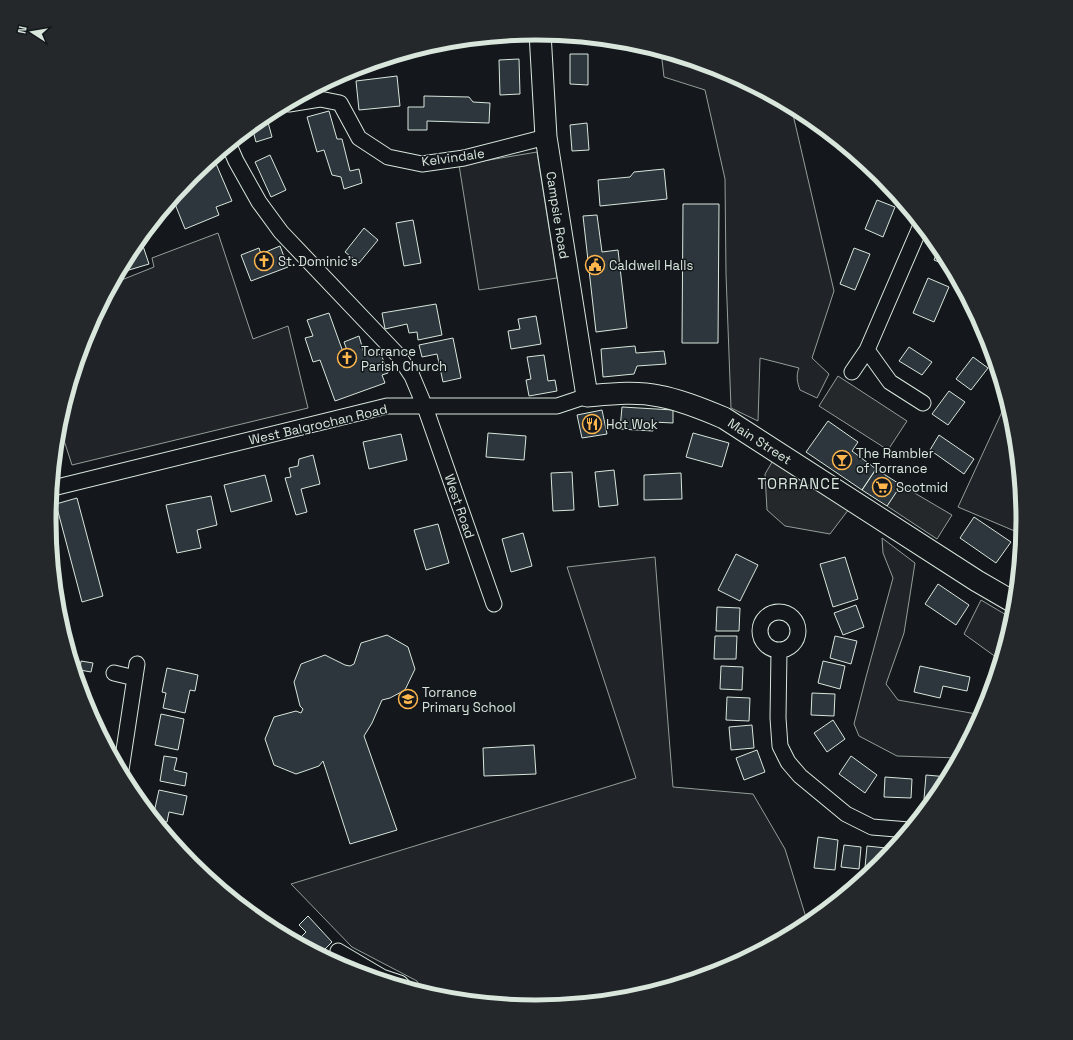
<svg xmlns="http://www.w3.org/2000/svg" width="1073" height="1040" font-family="'Space Grotesk',sans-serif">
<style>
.green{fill:#202428;stroke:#939e99}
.parking{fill:#24282b;stroke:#939e99}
.building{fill:#2c363c;stroke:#d8e6dc}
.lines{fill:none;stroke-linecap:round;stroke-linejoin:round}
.minor-casing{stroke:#d8e6dc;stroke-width:17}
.secondary-casing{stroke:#d8e6dc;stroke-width:23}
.minor{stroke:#14181c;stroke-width:15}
.secondary{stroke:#14181c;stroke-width:21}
.labels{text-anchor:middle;stroke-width:3;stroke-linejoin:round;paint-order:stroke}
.street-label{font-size:13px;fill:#d8e6dc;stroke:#14181c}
.poi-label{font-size:13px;fill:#d8e6dc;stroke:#14181c;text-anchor:start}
.quarter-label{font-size:15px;letter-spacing:1px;fill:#d8e6dc;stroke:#14181c}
.rim{fill:none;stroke:#d8e6dc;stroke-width:5}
</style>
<rect width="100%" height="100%" fill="#14181c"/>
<!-- green -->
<path class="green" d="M661,51L723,70L791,106L834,291L812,358L829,374L817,398L800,390C797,382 796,375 799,368L760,358L758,421L731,408L726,274L725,179L705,90L664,77Z
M537,152L557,278L479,290L459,165Z
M218,233L253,339L288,326L308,408L72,465L59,425L87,333L114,283L154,267L152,258Z
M1007,401L1014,425L1023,520L1018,575L1015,574L1017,532L958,507Z
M882,538L915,563L904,633L886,684L898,700L982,715L959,758L897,756L859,736L854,724L866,677L893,578L883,553Z
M655,557L673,787L753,794L785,849L808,924L723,970L631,998L536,1007L441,998L423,992L417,981L352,947L291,884L636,778L567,567Z
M981,600L1013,619L1000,660L964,634Z"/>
<!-- parking -->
<path class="parking" d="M838,376L907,421L888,450L819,406Z
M778,452L855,501L830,534L785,526L767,510L765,474Z
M901,485L952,515L937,539L887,506Z"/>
<!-- building -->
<path class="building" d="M515,35V37L490,41L489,38Z
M570,54H588V85L570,84Z
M519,59L520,94L500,95L499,60Z
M397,76L400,106L359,110L356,81Z
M424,96L469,97L473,102L490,103L489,123L427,121V130H408V107H424Z
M329,111L337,139H342L350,171L359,169L362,183L344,189L341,177L332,175L324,150L317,152L307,117Z
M266,115L272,137L256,142L252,127Z
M587,123L589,150L572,151L570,125Z
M270,155L286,190L271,197L255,162Z
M216,156V158L214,159L232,201L216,207L219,215L185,229L173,199L191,177L197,175L196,173Z
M664,169L667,199L600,206L598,180L630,177L634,172Z
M877,200L895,207L883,237L865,229Z
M683,204H719L718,343H682Z
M597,215L602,252L618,250L627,328L596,332L583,216Z
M413,220L421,263L404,266L396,223Z
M364,228L378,240L359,263L345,252Z
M142,243L149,264L119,273L132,249L135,245Z
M280,246L288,267L251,281L241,255L259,248L261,254Z
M939,247L942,250L951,267L934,260Z
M854,248L870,254L855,290L840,284Z
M928,278L949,287L934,322L913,313Z
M436,304L442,335L418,340L417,332L409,333L407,324L385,329L382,313Z
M329,313L343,352L347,350L344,342L359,336L364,353L373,350L375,356L381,354L388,373L382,375L385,383L335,401L320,360L313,362L305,338L313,336L307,320Z
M536,316L541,344L511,349L508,331L520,329L518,319Z
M453,338L461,378L443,382L437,354L422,357L419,345Z
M635,346L636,353L664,351L666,364L637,366L634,374L603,377L601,349Z
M909,347L932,362L922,375L899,361Z
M544,355L548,381L555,380L557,391L529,396L526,380L531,379L527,357Z
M973,357L988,368L971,390L956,379Z
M949,391L965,402L948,425L932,414Z
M622,407L673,410V423L653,422V431L620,429Z
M602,410L607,434L582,438L577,415Z
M828,421L858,442L852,451L876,469L862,490L806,452Z
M488,433L526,436L524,460L486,457Z
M693,433L729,443L722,467L686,457Z
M401,434L407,460L369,469L363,442Z
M939,435L974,459L964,474L930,450Z
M313,455L320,484L301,489L307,512L296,515L285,478L291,477L289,468L298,466L299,459Z
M876,469L901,485L887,506L862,490Z
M614,470L618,505L599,507L595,472Z
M572,472L574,510L553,511L551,473Z
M681,473L682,499L644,500V475Z
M265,475L272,501L231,512L224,485Z
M211,496L217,525L197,530L201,548L177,553L166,505Z
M77,498L103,596L82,602L56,504Z
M974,517L1011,542L996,563L960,538Z
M438,524L449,563L426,570L414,530Z
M523,533L532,566L511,572L502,539Z
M736,554L758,565L740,601L718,590Z
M845,557L858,599L833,607L820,564Z
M938,584L969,605L956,625L925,604Z
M856,605L864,627L843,635L834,613Z
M717,607L740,608L739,631H716Z
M387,635L408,647L415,669L405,690L390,698L382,700L372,723L364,736L397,830L350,844L323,761L319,766L296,774L274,765L265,739L274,717L296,711L301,713L303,709L300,706L294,682L301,664L325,655L345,665L350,666L354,664L361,643Z
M715,636H737L736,659H714Z
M835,636L857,641L851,664L830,658Z
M81,661L93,663L91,672L80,670Z
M823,661L845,666L840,689L818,683Z
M721,666L743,667L742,690L720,689Z
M920,666L970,677L967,691L943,686L940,698L914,692Z
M167,668L198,675L195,691L190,690L185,713L163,708L166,693L162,692Z
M812,693L835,694L834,716L811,715Z
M727,697L750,698L749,721L726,720Z
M161,714L184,719L178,750L155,745Z
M833,720L845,739L827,752L814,733Z
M752,725L754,748L731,750L729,727Z
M534,745L536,774L484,776L483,748Z
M757,750L765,772L744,780L736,758Z
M164,756L177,758L174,770L187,773L185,786L160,781Z
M851,756L877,775L865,793L839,774Z
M926,775L948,777L941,791L934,800L924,799Z
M885,777L912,779L911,798L884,797Z
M159,790L187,796L183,815L169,812L167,822L156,820L153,817Z
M818,837L838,840L835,870L814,868Z
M844,845L861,847L859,869L841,867Z
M867,846L886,848V858L881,865L864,878Z
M308,916L332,942L320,954L297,941L306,932L299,925Z"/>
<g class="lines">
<!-- minor casing -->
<g class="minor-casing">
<path id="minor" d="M289,104L320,99L340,103L359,138L388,157L422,164L464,158L546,137
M229,145L236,161L259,202L281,232L398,355L412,376L425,407L494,604
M867,350L890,382L923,403
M852,372L867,350L921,225
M53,488L387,406H557L587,396
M760 631a19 19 0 1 1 38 0a19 19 0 1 1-38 0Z
M779,651L778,718L780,746L788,762L800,776L846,814L872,827L909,830
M114,673L135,678
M121,770L137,664
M338,951L382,977L400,983L403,986"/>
</g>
<!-- secondary casing -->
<g class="secondary-casing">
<path id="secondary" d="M540,33L546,137L587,396C610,394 636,391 659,396C681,400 703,409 724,418L977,581L1015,603"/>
</g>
<!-- minor -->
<use href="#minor" class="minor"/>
<!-- secondary -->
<use href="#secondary" class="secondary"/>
</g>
<!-- icons -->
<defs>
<g id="church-ring" transform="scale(1)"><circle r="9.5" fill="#14181c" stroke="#ffb74d" stroke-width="1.5"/><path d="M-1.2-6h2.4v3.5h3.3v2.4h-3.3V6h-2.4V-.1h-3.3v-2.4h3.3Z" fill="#ffb74d"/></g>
<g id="civic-ring" transform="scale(1)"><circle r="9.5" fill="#14181c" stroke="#ffb74d" stroke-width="1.5"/><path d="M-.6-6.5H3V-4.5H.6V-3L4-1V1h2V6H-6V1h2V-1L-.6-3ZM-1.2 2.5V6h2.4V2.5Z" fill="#ffb74d"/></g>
<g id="restaurant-ring" transform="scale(1)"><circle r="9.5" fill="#14181c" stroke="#ffb74d" stroke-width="1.5"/><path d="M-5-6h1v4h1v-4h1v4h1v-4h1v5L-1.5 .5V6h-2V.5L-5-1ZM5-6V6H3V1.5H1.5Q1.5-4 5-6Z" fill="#ffb74d"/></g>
<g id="bar-ring" transform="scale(1)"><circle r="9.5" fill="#14181c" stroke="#ffb74d" stroke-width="1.5"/><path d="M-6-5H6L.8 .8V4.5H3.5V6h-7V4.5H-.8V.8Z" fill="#ffb74d"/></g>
<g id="supermarket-ring" transform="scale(1)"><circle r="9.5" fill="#14181c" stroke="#ffb74d" stroke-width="1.5"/><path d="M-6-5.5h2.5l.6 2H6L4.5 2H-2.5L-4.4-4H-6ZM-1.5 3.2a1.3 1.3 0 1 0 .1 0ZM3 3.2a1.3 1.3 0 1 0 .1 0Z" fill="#ffb74d"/></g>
<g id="school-ring" transform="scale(1)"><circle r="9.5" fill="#14181c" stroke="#ffb74d" stroke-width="1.5"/><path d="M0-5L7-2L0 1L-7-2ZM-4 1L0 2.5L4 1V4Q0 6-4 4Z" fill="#ffb74d"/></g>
</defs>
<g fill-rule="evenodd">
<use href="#church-ring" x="264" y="261"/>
<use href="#civic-ring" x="595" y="265"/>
<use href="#church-ring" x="347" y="358"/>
<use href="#restaurant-ring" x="592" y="424"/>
<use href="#bar-ring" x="842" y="460"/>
<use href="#supermarket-ring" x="882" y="487"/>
<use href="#school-ring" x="408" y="699"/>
</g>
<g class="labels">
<!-- street labels -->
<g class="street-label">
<text transform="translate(453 157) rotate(-8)" y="5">Kelvindale</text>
<text transform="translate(558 215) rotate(81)" y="5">Campsie Road</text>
<text transform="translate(318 424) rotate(-13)" y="5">West Balgrochan Road</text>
<text transform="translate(760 441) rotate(33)" y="5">Main Street</text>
<text transform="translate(460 506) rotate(71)" y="5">West Road</text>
</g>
<!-- poi labels -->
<g class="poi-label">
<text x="278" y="266">St. Dominic's</text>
<text x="609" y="270">Caldwell Halls</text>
<text x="361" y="356">Torrance<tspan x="361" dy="15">Parish Church</tspan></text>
<text x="606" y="429">Hot Wok</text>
<text x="856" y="458">The Rambler<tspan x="856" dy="15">of Torrance</tspan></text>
<text x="896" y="492">Scotmid</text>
<text x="422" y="697">Torrance<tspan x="422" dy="15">Primary School</tspan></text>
</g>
<!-- quarter labels -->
<g class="quarter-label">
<text x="799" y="489">TORRANCE</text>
</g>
</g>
<!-- crop -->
<path d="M0 0H1073V1040H0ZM56 520a480 480 0 1 1 960 0a480 480 0 1 1-960 0Z" fill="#24282b" fill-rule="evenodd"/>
<path class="rim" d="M56 520a480 480 0 1 1 960 0a480 480 0 1 1-960 0Z"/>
<!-- north arrow -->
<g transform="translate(32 32) rotate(282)" stroke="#14181c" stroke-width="3" paint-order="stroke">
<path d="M0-3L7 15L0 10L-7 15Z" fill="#d8e6dc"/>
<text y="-6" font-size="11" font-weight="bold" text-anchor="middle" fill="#d8e6dc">N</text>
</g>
</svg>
